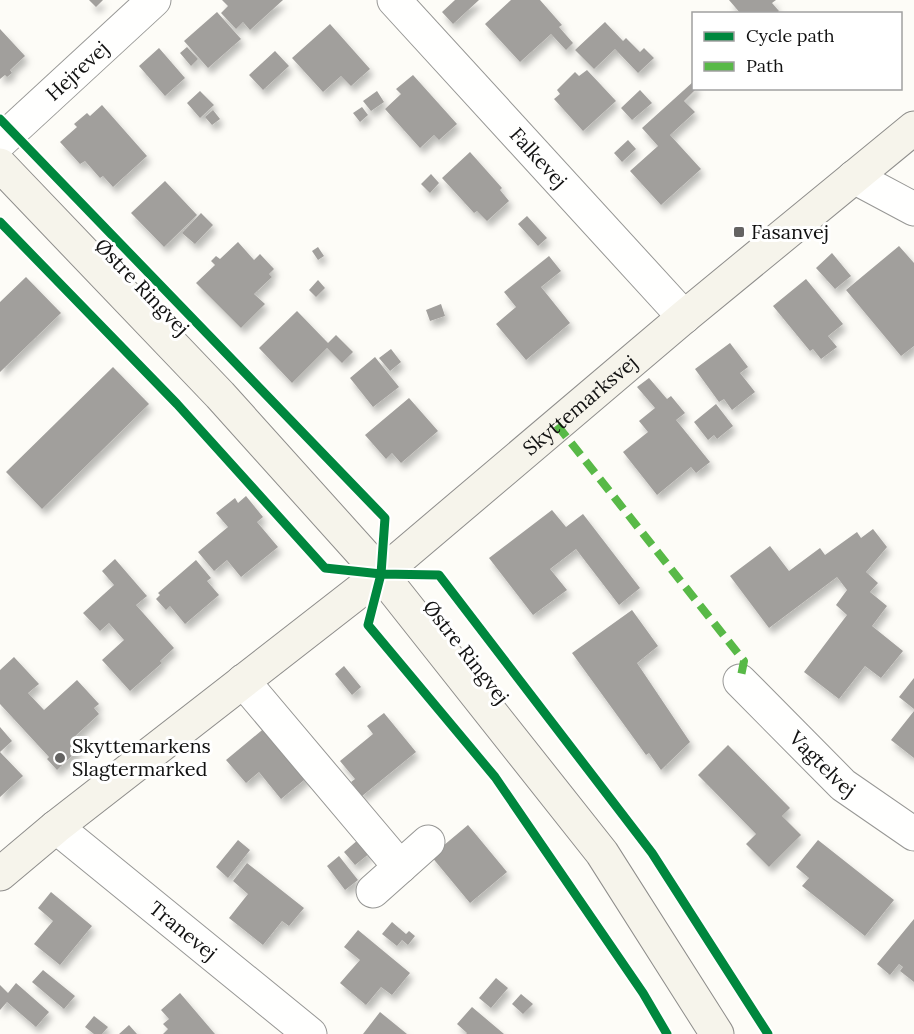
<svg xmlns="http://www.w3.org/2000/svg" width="914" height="1034" font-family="Lora,serif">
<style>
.building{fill:#a19f9c;filter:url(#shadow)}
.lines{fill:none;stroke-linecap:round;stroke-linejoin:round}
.street-casing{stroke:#979795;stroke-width:35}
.secondary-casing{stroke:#8e8d8b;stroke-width:35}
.street{stroke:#fffffe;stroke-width:33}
.secondary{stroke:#f6f4eb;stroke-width:33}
.quiet{stroke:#58b947;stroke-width:8;stroke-dasharray:15 8;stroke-linecap:butt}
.cycleway-casing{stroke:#fff;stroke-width:13}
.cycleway{stroke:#00873e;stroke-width:9}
.poi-dot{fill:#646362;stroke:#fff;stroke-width:2}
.labels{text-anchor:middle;stroke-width:6;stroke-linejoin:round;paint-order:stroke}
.street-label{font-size:20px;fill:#111;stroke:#fff}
.poi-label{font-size:20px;fill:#111;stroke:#fff;text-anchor:start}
</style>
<defs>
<filter id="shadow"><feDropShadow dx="3.5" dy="6" stdDeviation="3" flood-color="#0004"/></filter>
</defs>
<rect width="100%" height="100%" fill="#fdfcf7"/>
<!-- building -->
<path class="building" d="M89,0H103L96,7Z
M222,0H283L250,30L243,22L236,29L221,13L228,6Z
M455,0H479L453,24L442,12Z
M511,0H540L562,25L559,27L573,43L566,50L551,34L520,62L485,24Z
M729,0H776L772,3L779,11L776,14H741Z
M217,12L241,39L208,68L184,41Z
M605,22L623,41L626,38L640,52L644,48L654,58L638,73L615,49L594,69L575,50Z
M330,24L370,69L351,86L341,76L323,92L292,58Z
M0,29L25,56L10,70L12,73L7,77L5,75L0,79Z
M187,47L198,59L191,66L180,53Z
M159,48L185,78L165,96L139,66Z
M275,51L289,66L263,90L249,75Z
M587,70L616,101L583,131L554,99L560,94L557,90L575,72L579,76Z
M413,75L457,124L439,140L434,135L420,148L385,109L401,94L396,89Z
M694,81V88H697L684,101L695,112L670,135L701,169L661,205L630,171L658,146L642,128Z
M640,90L652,103L632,120L621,108Z
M200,91L214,105L200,118L187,103Z
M377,91L384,102L371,111L363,101Z
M102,105L147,156L113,187L103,176L100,178L85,161L80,164L60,142L77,127L74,124L87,113L90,116Z
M362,107L368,115L360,122L353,113Z
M213,110L220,119L212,125L205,117Z
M628,140L636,149L622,162L614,153Z
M470,152L502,188L500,190L509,201L487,221L477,211L474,213L442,178Z
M431,174L439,183L430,193L421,184Z
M165,181L197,215L164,247L131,213Z
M201,213L213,225L195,244L182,233Z
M527,216L547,238L538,246L518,224Z
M238,242L254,260L260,254L274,269L269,274L272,277L254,294L265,304L241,328L196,283L215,265L211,261L216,256L220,259Z
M899,246L914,263V346L901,356L846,290Z
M318,247L324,256L318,260L312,251Z
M832,253L851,276L835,289L816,268Z
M549,256L561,271L541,287L570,323L526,360L496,324L516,307L504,292Z
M26,277L61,313L0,372V302Z
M806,279L843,324L828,336L837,347L821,359L813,349L810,351L773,306Z
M318,280L325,288L316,297L309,290Z
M441,304L445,316L430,321L426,310Z
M297,311L328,343L336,335L353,352L342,363L327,348L292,383L259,348Z
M730,343L748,367L740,373L755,392L732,410L724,399L719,402L695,369Z
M391,349L401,362L390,371L379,358Z
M375,357L399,387L373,407L350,378Z
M113,367L149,404L42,509L6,472Z
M649,378L667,399L671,396L685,413L676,420L710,462L696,473L691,467L657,495L623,452L648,432L639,421L655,408L637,387Z
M409,398L438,431L401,463L392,453L386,459L365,435Z
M716,404L733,426L717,439L714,435L708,440L694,422Z
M246,496L263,517L257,522L278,547L241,577L227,560L214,571L198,552L228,527L216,513L235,498L238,503Z
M552,510L566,527L583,514L640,588L619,605L576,549L550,569L567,590L533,615L489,558Z
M873,529L887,547L866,572L878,583L870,592L887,606L872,626L903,651L881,678L865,666L839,699L804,672L847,615L836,605L847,590L837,577L769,628L730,576L770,546L789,571L820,548L825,555L857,532L861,538Z
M115,559L147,596L136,605L174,648L160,661L162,663L130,691L102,660L124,640L109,623L100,631L83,613L114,585L102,571Z
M196,560L211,578L207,581L219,595L185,624L170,606L166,610L156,599L160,595L158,593Z
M632,610L658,646L637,663L690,742L661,770L649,753L646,755L572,653Z
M14,657L39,684L28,693L44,710L77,680L99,704L94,708L99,714L72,739L80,748L57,770L47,759L49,757L0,704V670Z
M344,666L361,687L352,695L335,674Z
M914,678V709L899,697Z
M914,711V758L891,740Z
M384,713L416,752L362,796L351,782L355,779L340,761L373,734L367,726Z
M267,726L309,776L281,799L259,772L246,783L226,760Z
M0,727L12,741L0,752L23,776L0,797Z
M728,745L790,808L782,816L801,835L769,867L746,844L756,834L698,775Z
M468,825L507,872L470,903L431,856Z
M359,839L370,853L355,865L344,852Z
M238,840L250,850L228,878L216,867Z
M818,840L894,900L865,936L802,886L809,878L796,867Z
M339,856L358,880L345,890L327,866Z
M247,863L304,908L289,926L282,921L263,945L229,918L248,894L233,881Z
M51,892L92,926L60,965L34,944L53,921L38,908Z
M914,919V982L900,971L903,967L899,964L890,975L877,964Z
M392,922L406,934L409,931L415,936L408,945L402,940L397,946L382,934Z
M358,930L410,973L392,995L381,987L366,1005L340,983L360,960L344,947Z
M43,970L75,996L64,1009L32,982Z
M496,978L508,988L491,1008L479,998Z
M16,983L49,1012L36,1027L7,1002L0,1010V985L8,993Z
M180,993L215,1034H163L168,1029L163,1024L169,1019L161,1010Z
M521,994L533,1004L523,1014L512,1004Z
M472,1007L504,1034H466L467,1033L457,1024Z
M380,1012L407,1034H363Z
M94,1016L108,1027L102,1034H94L85,1027Z
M129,1025L137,1034H119Z"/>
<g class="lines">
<!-- street casing -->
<g class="street-casing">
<g id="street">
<path id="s1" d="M394,0L684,317"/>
<path id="s2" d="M0,142L154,0"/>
<path d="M854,177L914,209"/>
<path d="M243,681L400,867"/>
<path id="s3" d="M740,681L843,785L914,834"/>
<path id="s4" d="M56,827L310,1034"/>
<path d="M373,891L428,842"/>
</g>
</g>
<!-- secondary casing -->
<g class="secondary-casing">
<g id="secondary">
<path d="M0,165L220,395L381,574L602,853L717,1034"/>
<path id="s5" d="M0,874L56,827L381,574L684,317L914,128"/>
</g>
</g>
<!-- street -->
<use href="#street" class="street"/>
<!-- secondary -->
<use href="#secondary" class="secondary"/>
<!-- quiet -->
<path class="quiet" d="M557,425L744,661L740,681"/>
<!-- cycleway casing -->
<g class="cycleway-casing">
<path id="cycleway" d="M0,119L385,518L381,574L368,625L495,777L643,993L667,1034
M0,222L177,404L325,568L381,574L439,575L652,853L768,1034"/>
</g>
<!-- cycleway -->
<use href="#cycleway" class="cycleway"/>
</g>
<!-- markers -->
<g class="poi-dot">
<rect x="733" y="226" width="12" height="12" rx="3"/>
<circle cx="60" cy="758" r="6"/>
</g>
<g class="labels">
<!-- street labels -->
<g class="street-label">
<text dy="7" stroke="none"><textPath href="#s2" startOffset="105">Hejrevej</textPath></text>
<text dy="7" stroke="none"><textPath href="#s1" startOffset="214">Falkevej</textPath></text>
<text transform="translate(142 287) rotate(46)" y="7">Østre Ringvej</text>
<text dy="7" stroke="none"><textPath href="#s5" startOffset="746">Skyttemarksvej</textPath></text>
<text transform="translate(466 652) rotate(52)" y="7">Østre Ringvej</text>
<text dy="7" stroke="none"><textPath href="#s3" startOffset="117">Vagtelvej</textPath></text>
<text dy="7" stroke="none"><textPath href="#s4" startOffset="164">Tranevej</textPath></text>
</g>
<!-- poi labels -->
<g class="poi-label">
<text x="751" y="239">Fasanvej</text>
<text x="72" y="753">Skyttemarkens<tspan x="72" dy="23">Slagtermarked</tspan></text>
</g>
</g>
<!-- legend -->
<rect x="692" y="12" width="210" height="78" fill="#ffffff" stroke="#a0a0a0" stroke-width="1.5"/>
<rect x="704" y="32" width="30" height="9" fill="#00873e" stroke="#a0a0a0" stroke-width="1.5"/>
<text x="746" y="42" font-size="18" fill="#111111">Cycle path</text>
<rect x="704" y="62" width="30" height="9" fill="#58b947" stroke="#a0a0a0" stroke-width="1.5"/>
<text x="746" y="72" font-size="18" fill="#111111">Path</text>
</svg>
